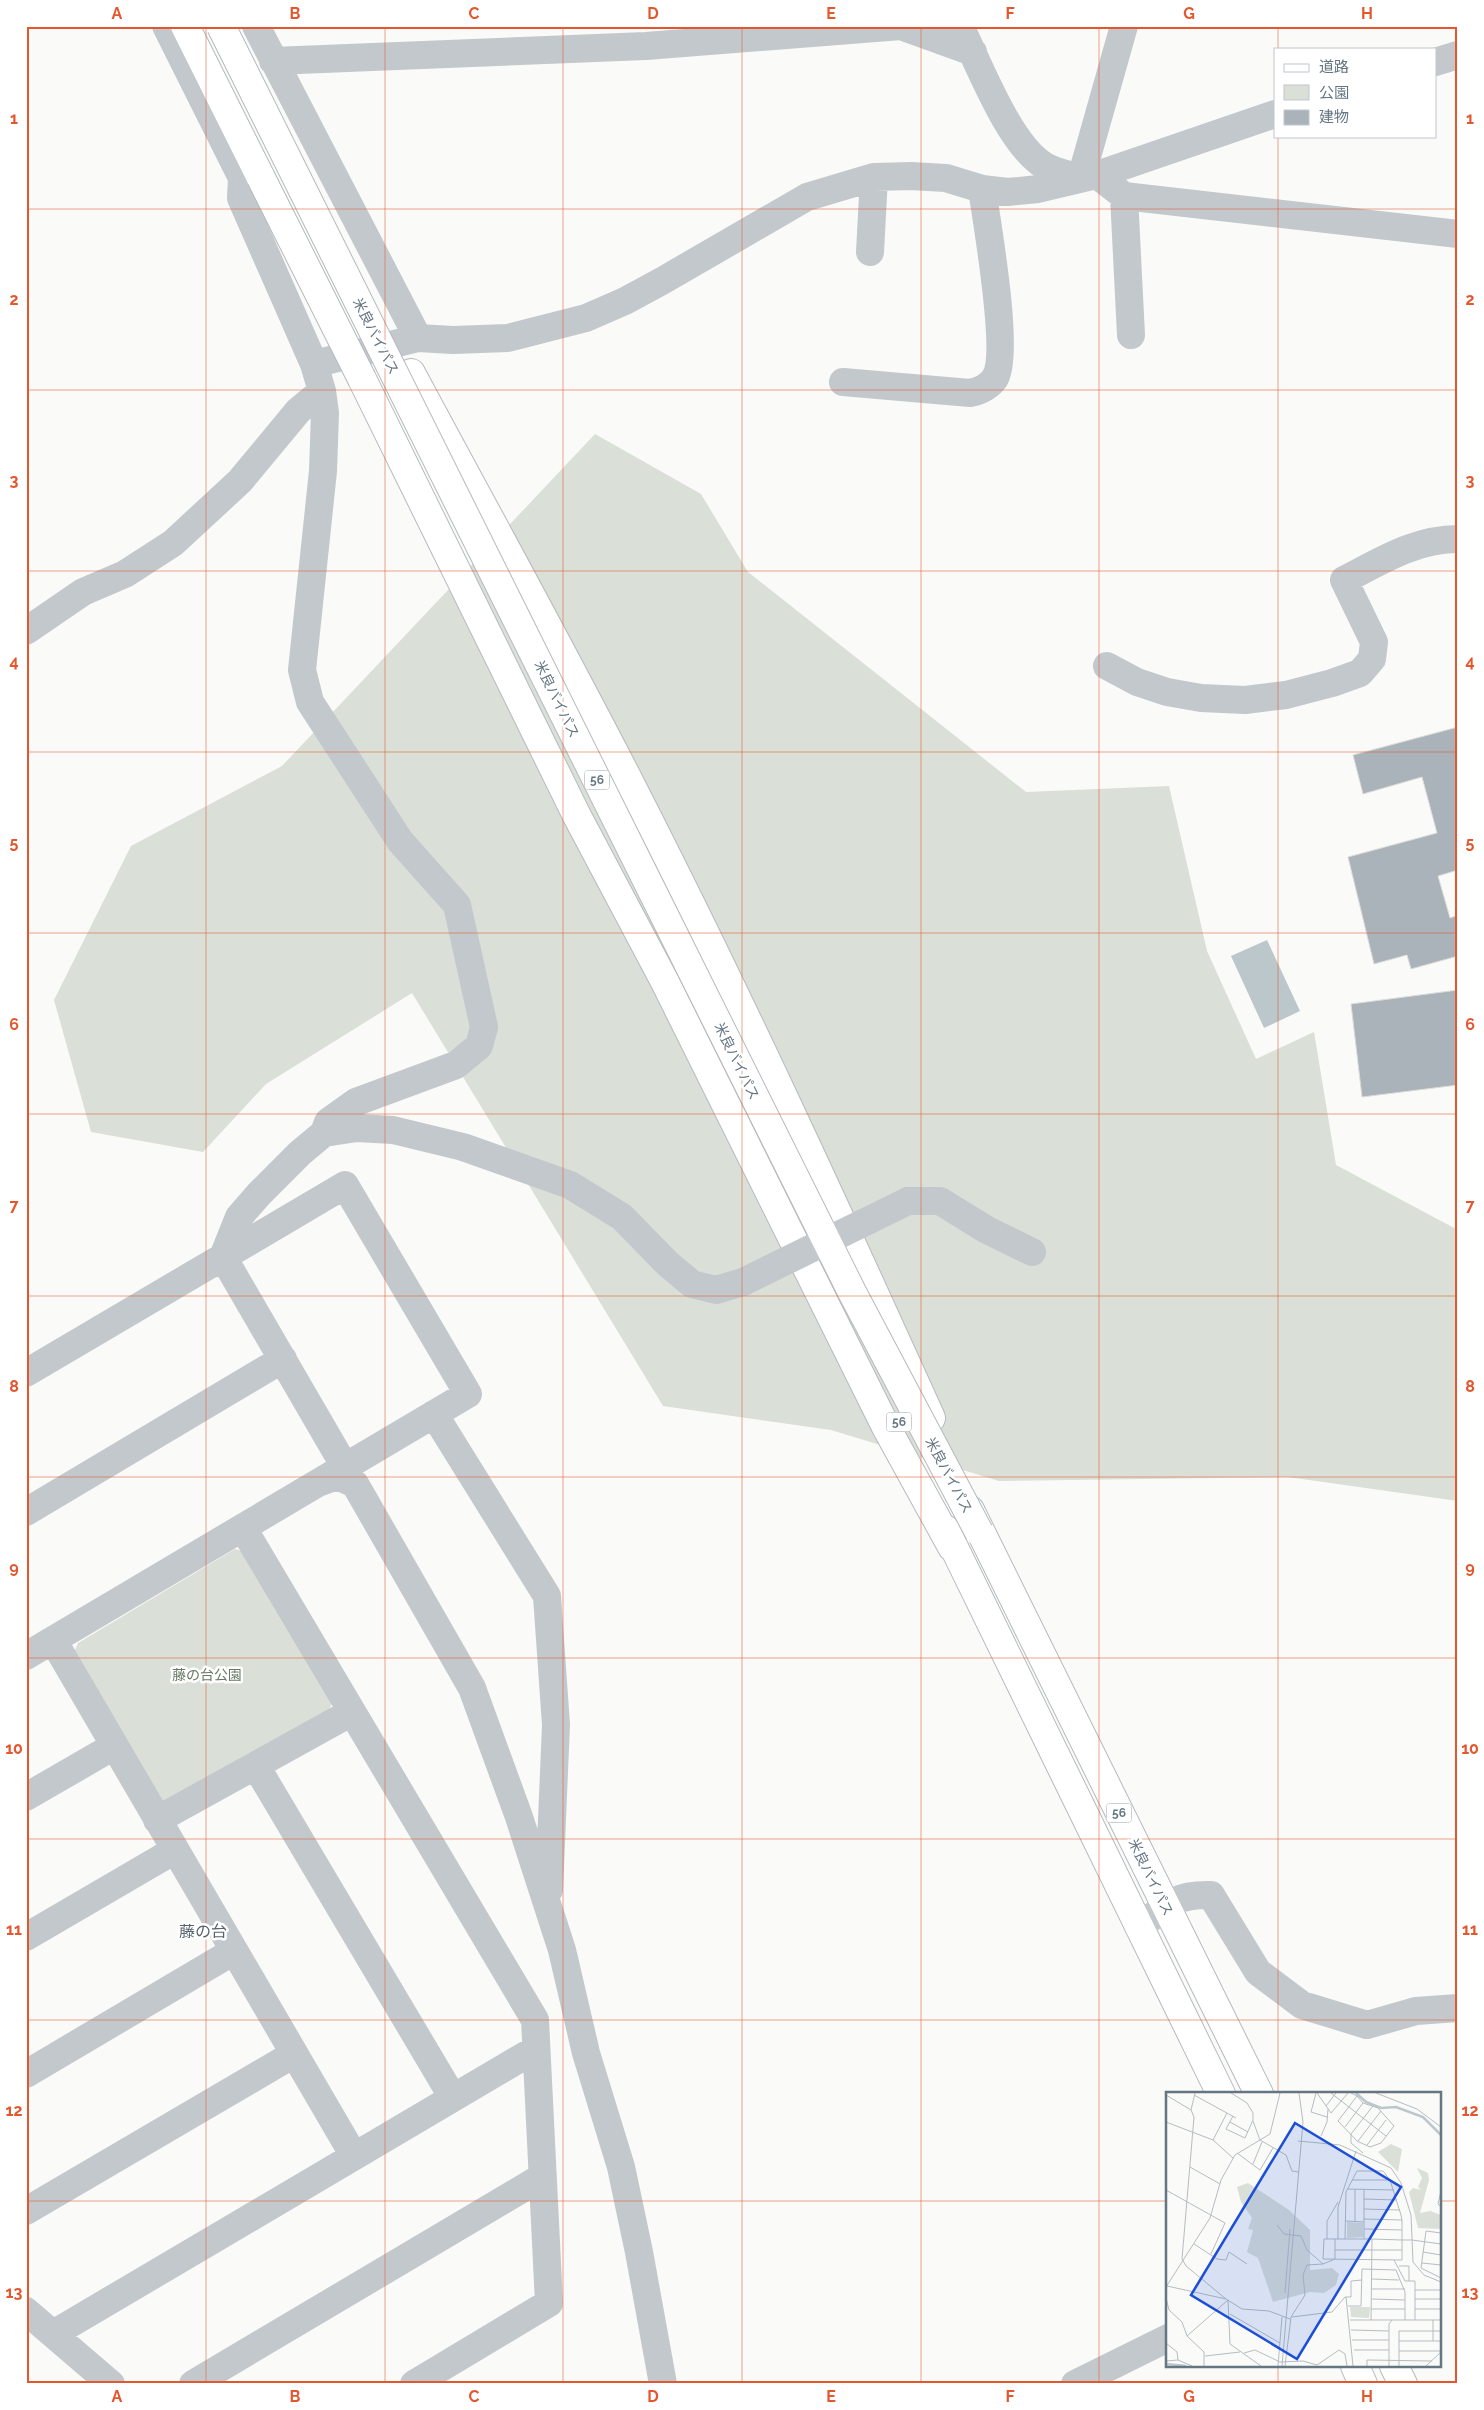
<svg xmlns="http://www.w3.org/2000/svg" width="1484" height="2410" font-family="Raleway,'Noto Sans JP',sans-serif">
<style>
.green{fill:#dadfd7}
.water{fill:#bbc7cb}
.building{fill:#aab3b9;stroke:#dcdcda}
.lines{fill:none;stroke-linecap:round;stroke-linejoin:round}
.major-casing{stroke:#b5babe;stroke-width:30}
.minor{stroke:#c3c8cc;stroke-width:28}
.major{stroke:#fff;stroke-width:28}
.major-bridge-casing{stroke:#b5babe;stroke-width:30;stroke-linecap:butt}
.minor-bridge{stroke:#c3c8cc;stroke-width:28}
.major-bridge{stroke:#fff;stroke-width:28}
.grid{fill:none;stroke:#e4572e;stroke-width:1;stroke-opacity:0.55}
.labels{text-anchor:middle;stroke-width:5;stroke-linejoin:round;paint-order:stroke}
.shield{fill:#fff;stroke:#939fa8;stroke-width:1}
.shield-label{font-size:12px;font-weight:bold;fill:#657683}
.street-label{font-size:14px;fill:#657683;stroke:#fff}
.park-label{font-size:14px;fill:#687a64;stroke:#fff}
.quarter-label{font-size:16px;fill:#57646e;stroke:#fff}
.inset-river{fill:none;stroke:#bbc7cb;stroke-width:2.5}
.inset-road{fill:none;stroke:#b5bdc2;stroke-width:1}
.view{fill:#1d4ed8;fill-opacity:0.15;stroke:#1d4ed8;stroke-width:2.5}
.inset-edge{fill:none;stroke:#657683;stroke-width:2.5}
.neatline{fill:none;stroke:#e4572e;stroke-width:2}
.grid-label{font-size:16px;text-anchor:middle;font-weight:bold;fill:#e4572e}
</style>
<rect width="100%" height="100%" fill="#fafaf8"/>
<!-- green -->
<path class="green" d="M595,434L701,494L748,572L1026,792L1169,786L1207,951L1256,1059L1314,1032L1336,1165L1458,1230V1501L1288,1477L999,1481L831,1430L663,1406L412,993L266,1084L203,1152L91,1132L54,1000L131,846L282,766Z
M235,1549L247,1552L333,1699L328,1715L163,1809L73,1655L78,1643Z"/>
<!-- water -->
<path class="water" d="M1267,940L1300,1011L1264,1028L1231,956Z"/>
<!-- building -->
<path class="building" d="M1458,727V870L1438,876L1450,918L1458,915V956L1411,969L1407,955L1374,964L1348,857L1437,833L1422,777L1363,794L1353,755Z
M1458,990V1085L1362,1097L1351,1004Z"/>
<g class="lines">
<!-- major casing -->
<g class="major-casing">
<path id="major" d="M185,26L261,178
M411,373C485,511 561,648 632,787C738,994 835,1206 931,1418
M362,379L577,816L665,982L886,1427L952,1547
M970,1510L1259,2094
M945,1529L1221,2094
M1355,2366L1363,2384
M1394,2366L1403,2384"/>
</g>
<!-- minor -->
<path class="minor" d="M166,26L242,178L241,198L314,364L322,391L325,413L323,471L302,670L310,702L400,841L457,905L484,1027L479,1046L456,1065L356,1102L328,1122L324,1133
M256,26L418,338
M960,26C979,64 1009,145 1045,166C1055,172 1070,175 1081,178L1124,26
M273,61L646,46L901,26L973,52
M1435,62L1458,55
M1097,175L1124,196L1458,234
M1124,196L1131,335
M870,252L874,177
M314,364L418,338L453,340L508,338L586,318L625,301L662,281L807,197L874,177L911,176L946,178L982,189L1008,192L1038,189L1097,175L1275,114
M843,382L970,393C980,391 989,387 995,378C1010,354 987,223 982,189
M26,631L83,592L125,574L173,543L240,481L298,411L322,391
M1107,666L1137,682L1167,692L1201,698L1245,700L1286,695L1332,683L1360,673L1372,659L1374,642L1344,580C1381,561 1415,539 1458,539
M908,1201H940L987,1230L1032,1252
M26,1373L345,1185L468,1394L26,1656
M434,1414L547,1596L556,1725L549,1890
M345,1467L223,1257L239,1217L259,1194L300,1153L324,1133L357,1128L393,1130L463,1147L570,1185L622,1217L668,1264L692,1284L716,1290L743,1282
M321,1482L337,1476L355,1484L472,1688L519,1817L562,1950L586,2053L621,2167L639,2252L663,2384
M26,1512L283,1359
M243,1528L535,2020L549,2303L414,2384
M53,1640L354,2156
M256,1766L453,2098
M26,1797L114,1746
M157,1820L352,1712
M1139,1928C1166,1905 1175,1894 1211,1895L1258,1972L1302,2005L1367,2025L1416,2011L1458,2008
M26,1937L175,1850
M26,2074L234,1951
M26,2211L294,2054
M26,2311L111,2384
M53,2334L536,2049
M193,2384L542,2177
M1075,2384L1168,2338"/>
<!-- major -->
<use href="#major" class="major"/>
<!-- major-bridge casing -->
<g class="major-bridge-casing">
<path id="major-bridge" d="M221,26L852,1292L979,1532
M261,178L362,379"/>
</g>
<!-- minor-bridge -->
<path class="minor-bridge" d="M743,1282L908,1201"/>
<!-- major-bridge -->
<use href="#major-bridge" class="major-bridge"/>
</g>
<!-- grid -->
<path class="grid" d="M206,26V2384M385,26V2384M563,26V2384M742,26V2384M921,26V2384M1099,26V2384M1278,26V49M1278,136V2094M26,209H1458M26,390H1458M26,571H1458M26,752H1458M26,933H1458M26,1114H1458M26,1296H1458M26,1477H1458M26,1658H1458M26,1839H1458M26,2020H1458M26,2201H1168M1440,2201H1458M1278,2366V2384"/>
<g class="labels">
<!-- shield labels -->
<g class="shield">
<rect x="584.5" y="770.5" width="25" height="19" rx="4"/>
<rect x="886.5" y="1412.5" width="25" height="19" rx="4"/>
<rect x="1106.5" y="1803.5" width="25" height="19" rx="4"/>
</g>
<g class="shield-label">
<text x="597" y="784">56</text>
<text x="899" y="1426">56</text>
<text x="1119" y="1817">56</text>
</g>
<!-- street labels -->
<g class="street-label">
<text transform="translate(376 336) rotate(63)" y="5">米良バイパス</text>
<text transform="translate(557 699) rotate(64)" y="5">米良バイパス</text>
<text transform="translate(737 1061) rotate(64)" y="5">米良バイパス</text>
<text transform="translate(949 1475) rotate(62)" y="5">米良バイパス</text>
<text transform="translate(1151 1877) rotate(64)" y="5">米良バイパス</text>
</g>
<!-- park labels -->
<g class="park-label">
<text x="207" y="1680">藤の台公園</text>
</g>
<!-- quarter labels -->
<g class="quarter-label">
<text x="203" y="1937">藤の台</text>
</g>
</g>
<!-- overview -->
<g transform="translate(1166 2092)">
<rect width="275" height="275" fill="#fafaf8"/>
<path d="M225,52L236,57L232,80L212,60ZM251,76L262,81L263,88L254,121L264,119L275,123V137L252,136L243,100L247,96L255,98L252,95L256,86ZM82,91L123,118L144,138V178L166,176L173,182L170,193L158,201L144,200L107,210L92,166L81,160L87,138L82,137L86,126L75,110L71,95ZM181,130L197,131V145L181,146ZM204,215L203,226L185,225L184,215Z" fill="#dadfd7"/>
<path class="inset-river" d="M190,1L200,10L215,16L230,15L257,25L275,43M0,272L20,274"/>
<path class="inset-road" d="M65,1L81,11L87,21V28L79,46L60,37L67,24M150,1L145,20L161,25M151,1L165,21L182,1M165,1L220,44M185,1L191,4L197,11L212,16L228,34L215,51L204,55L191,49L172,29L191,4M210,1L251,17L275,35M0,3L25,18L28,25L16,167L20,174L60,207M28,3L70,26M160,14L170,1M25,18L29,1M87,29L94,48L120,63L126,79L133,80M0,30L47,48L67,66M64,30L82,40M179,35L197,11M155,44L161,30L162,17M47,48L61,21M132,49L174,53L225,76L235,91L245,123L247,170L258,183L275,190M192,49L215,19M201,53L220,28M71,61L94,78L107,56M197,61L185,51V42L207,14M87,72L96,50M24,75L54,92M186,88H224M181,97L228,98M0,98L59,131L45,162M275,99L272,112L275,115M198,107L231,108M198,117L234,118M198,127L236,128M180,129L198,130M189,130V97M111,133L118,142L135,144L141,158L157,172L169,167V147M198,137L236,138M275,141L260,139L255,176L275,186M161,147V129L172,110M172,147V115L190,59M179,147L180,100L191,79H217L224,88L235,123L236,128V168L157,167L158,147H206L236,148H246L275,152M198,147V98M28,152L51,167L60,168L63,160L81,172M169,158H236M257,160L275,163M228,168L239,189H249V228M256,171L275,173M233,174H243V189M206,187L233,188M1,194L60,207L76,217L103,219L124,227M0,195L44,126L55,88L69,63L104,42L114,1M206,197H239M249,198H275M119,201L124,137M180,205L187,274M0,206L3,218L16,230L21,244L38,260V274M206,207L239,208M249,207H275M182,214H195L196,177L230,178L239,200V228M205,217H239M249,217H275M64,222L114,251M126,225L166,220L179,205H185V189L196,188M184,228H275M205,228L206,147M185,238L223,239M21,244L62,208L64,252L95,274M186,248H223M233,249H275M267,249V228M0,251L11,260L12,268M188,258H223M233,259H275M78,261L89,258L114,270L137,269L151,273L173,258L179,262L181,274M39,264L74,260M0,269L12,268L26,274M112,274L116,225M116,274L137,30L133,1M119,274L125,225L139,203L137,183L141,173L157,172M201,274V268L266,269M223,274V232L226,228M233,274V239H275M260,274L275,260"/>
<path class="view" d="M129,31L235,95L131,267L25,203Z"/>
<rect width="275" height="275" class="inset-edge"/>
</g>
<!-- border -->
<rect width="1484" height="2410" fill="none" stroke="#ffffff" stroke-width="55"/>
<!-- legend -->
<rect x="1274" y="48" width="162" height="90" fill="#ffffff" stroke="#c1c8cd"/>
<rect x="1284" y="64" width="25" height="8" fill="#ffffff" stroke="#c1c8cd"/>
<text x="1319" y="72" font-size="15" fill="#657683">道路</text>
<rect x="1284" y="85" width="25" height="15" fill="#dadfd7" stroke="#c1c8cd"/>
<text x="1319" y="98" font-size="15" fill="#657683">公園</text>
<rect x="1284" y="110" width="25" height="15" fill="#aab3b9" stroke="#c1c8cd"/>
<text x="1319" y="122" font-size="15" fill="#657683">建物</text>
<rect x="28" y="28" width="1428" height="2354" class="neatline"/>
<g class="grid-label">
<text x="117" y="19">A</text>
<text x="295" y="19">B</text>
<text x="474" y="19">C</text>
<text x="653" y="19">D</text>
<text x="831" y="19">E</text>
<text x="1010" y="19">F</text>
<text x="1189" y="19">G</text>
<text x="1367" y="19">H</text>
<text x="14" y="124">1</text>
<text x="1470" y="124">1</text>
<text x="14" y="305">2</text>
<text x="1470" y="305">2</text>
<text x="14" y="486">3</text>
<text x="1470" y="486">3</text>
<text x="14" y="667">4</text>
<text x="1470" y="667">4</text>
<text x="14" y="848">5</text>
<text x="1470" y="848">5</text>
<text x="14" y="1030">6</text>
<text x="1470" y="1030">6</text>
<text x="14" y="1211">7</text>
<text x="1470" y="1211">7</text>
<text x="14" y="1392">8</text>
<text x="1470" y="1392">8</text>
<text x="14" y="1573">9</text>
<text x="1470" y="1573">9</text>
<text x="14" y="1754">10</text>
<text x="1470" y="1754">10</text>
<text x="14" y="1935">11</text>
<text x="1470" y="1935">11</text>
<text x="14" y="2116">12</text>
<text x="1470" y="2116">12</text>
<text x="14" y="2298">13</text>
<text x="1470" y="2298">13</text>
<text x="117" y="2402">A</text>
<text x="295" y="2402">B</text>
<text x="474" y="2402">C</text>
<text x="653" y="2402">D</text>
<text x="831" y="2402">E</text>
<text x="1010" y="2402">F</text>
<text x="1189" y="2402">G</text>
<text x="1367" y="2402">H</text>
</g>
</svg>
